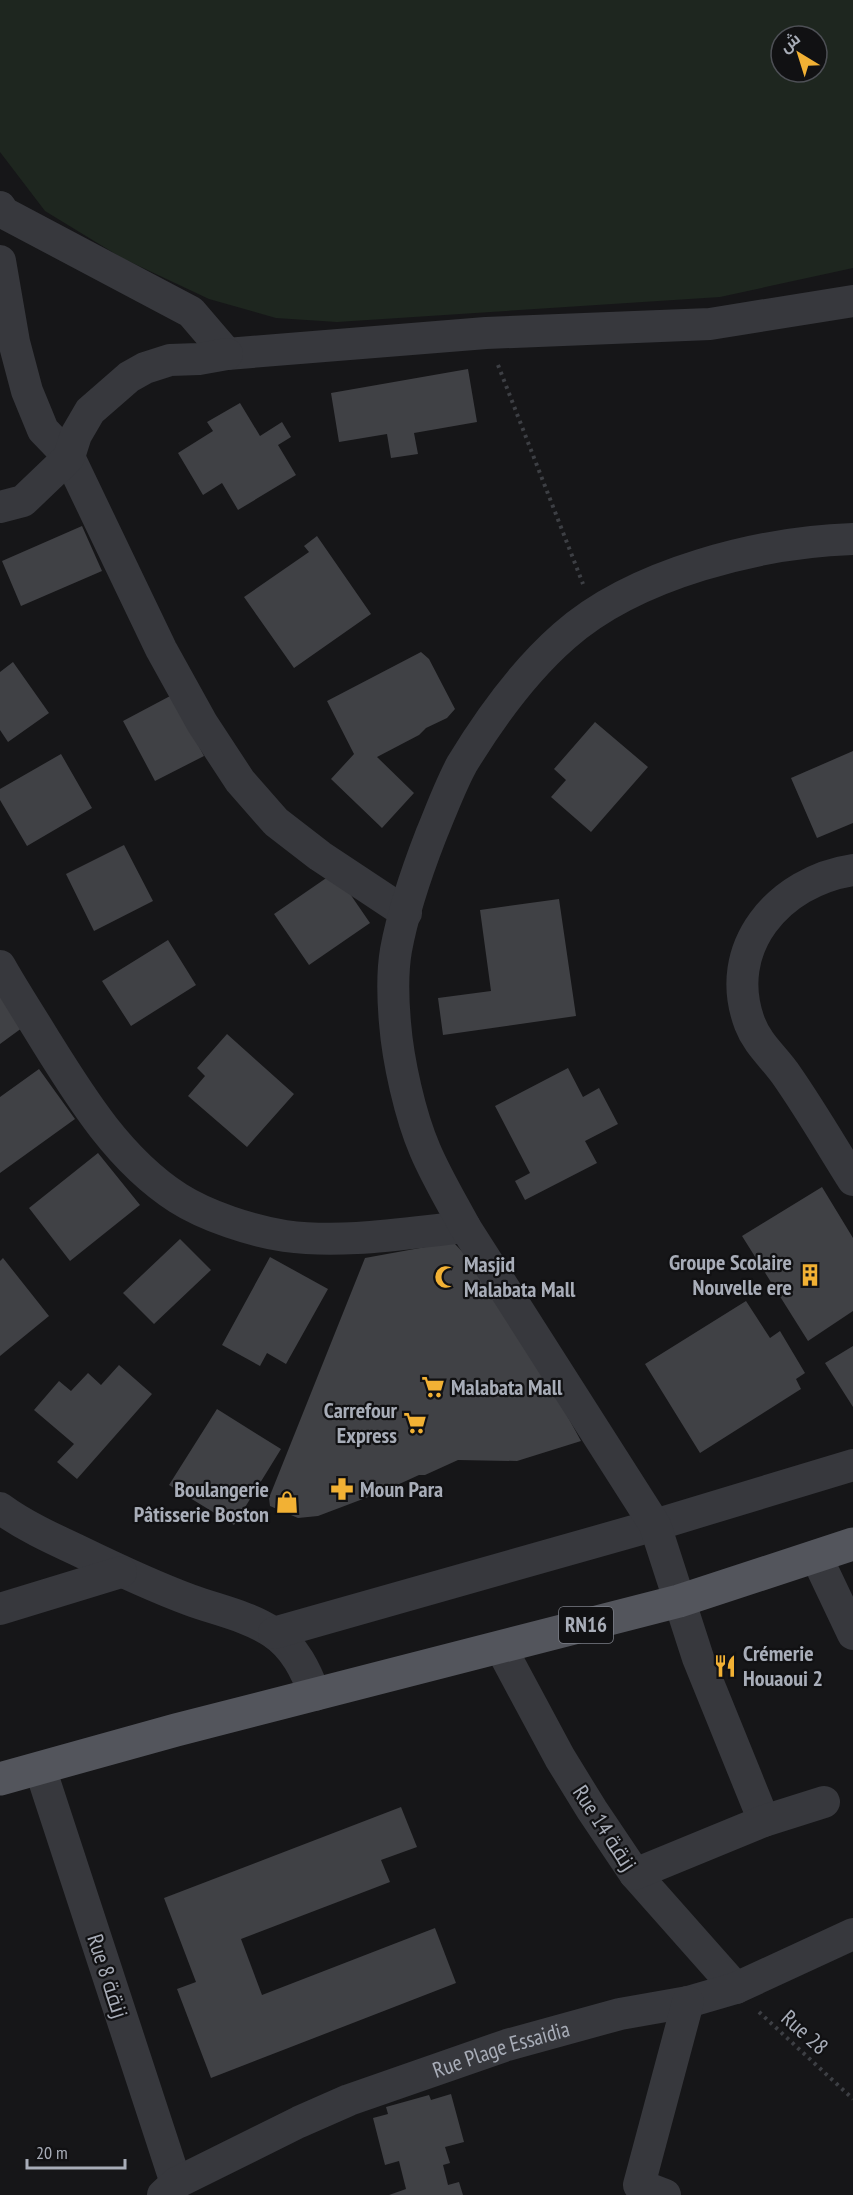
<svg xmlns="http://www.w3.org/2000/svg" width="853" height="2195" font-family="'PT Sans Narrow',Cairo,sans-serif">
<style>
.green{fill:#1e261f;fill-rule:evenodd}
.building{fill:#404145}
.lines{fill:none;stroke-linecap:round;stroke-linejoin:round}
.path{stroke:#3d3f44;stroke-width:4;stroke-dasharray:3 4.5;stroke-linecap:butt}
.street{stroke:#37383d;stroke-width:32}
.primary{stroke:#53555c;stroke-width:33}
.labels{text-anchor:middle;stroke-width:4.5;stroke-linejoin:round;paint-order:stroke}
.shield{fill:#111113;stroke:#7b7e86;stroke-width:1.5}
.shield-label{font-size:21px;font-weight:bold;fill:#a8adb8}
.poi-label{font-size:22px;font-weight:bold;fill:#a8adb8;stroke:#111113;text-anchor:start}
.street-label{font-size:22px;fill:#a8adb8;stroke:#111113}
</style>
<rect width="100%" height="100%" fill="#161618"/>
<!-- green -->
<path class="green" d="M0,0H853V268L720,297L337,322L276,318L209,299L122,258L45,211L0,152ZM781,36H817V72H781Z"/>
<!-- building -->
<path class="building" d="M468,369L477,422L414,433L418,454L391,458L387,434L339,442L331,393Z
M240,403L260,436L282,422L291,437L278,445L296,475L238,510L222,483L203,495L178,453L213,431L207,422Z
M82,526L102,571L21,606L2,561Z
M317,536L371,614L294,668L244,597L309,552L304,546Z
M421,652L429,659L455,709L447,718L426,728L419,735L377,757L414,793L382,828L331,779L354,754L327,701Z
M13,662L49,713L8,742L0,730V672Z
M172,695L204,756L155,781L123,721Z
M595,722L648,767L591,832L551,797L566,780L554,769Z
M853,751V823L817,838L791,778Z
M61,754L92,808L27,846L0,800V789Z
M124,845L153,901L94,931L66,874Z
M335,872L370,923L309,965L274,914Z
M559,899L576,1016L443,1035L438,998L491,991L480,910Z
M168,940L196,985L131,1026L102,981Z
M0,990L26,1025L0,1044Z
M227,1034L294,1094L247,1147L188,1096L205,1076L197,1068Z
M568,1068L583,1097L599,1088L618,1124L585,1141L597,1163L525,1200L515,1181L530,1173L495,1106Z
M39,1069L75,1119L0,1173V1097Z
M98,1153L140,1205L70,1261L29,1208Z
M822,1187L853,1238V1311L808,1341L742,1236Z
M180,1239L211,1270L154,1324L123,1293Z
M453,1242L485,1275L522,1333L581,1441L517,1461L458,1460L425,1475H419L384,1491L318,1516L298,1518L270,1506L269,1498L365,1258Z
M270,1257L328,1289L286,1364L267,1353L260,1366L222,1345Z
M3,1258L49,1316L0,1356V1261Z
M746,1301L770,1338L780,1331L805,1373L796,1379L801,1389L700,1453L645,1364Z
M853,1346V1407L825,1363Z
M119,1365L152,1394L77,1479L57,1462L74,1444L34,1410L59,1381L71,1391L88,1373L101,1385Z
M217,1409L281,1449L234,1525L169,1485Z
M401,1807L417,1847L381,1860L390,1882L241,1939L262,1995L435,1928L456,1983L211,2078L177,1989L196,1982L164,1898Z
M451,2094L464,2142L445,2147L450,2163L443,2165L448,2185L459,2182L463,2195H389L406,2189L399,2161L385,2165L373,2118L388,2114L386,2107L429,2095L431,2100Z"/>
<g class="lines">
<!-- path -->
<path class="path" d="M498,365L583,584
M759,2012L853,2099"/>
<!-- street -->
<g class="street">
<path d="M0,207L4,213L191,312L227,354L486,333L710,324L853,301"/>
<path d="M0,261L14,342L27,391L43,430L69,457L161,649L202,723L240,781L276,822L320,856L406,913"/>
<path d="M0,507L23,501L69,457L76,435L90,411L129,377L145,368L170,360L199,359L227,354"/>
<path d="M853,870C779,881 721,948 750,1024C758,1045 774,1057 787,1076C810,1109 831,1145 853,1180"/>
<path d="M0,966C14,991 30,1015 45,1040C81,1098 119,1160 178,1198C206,1216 252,1231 285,1236C344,1244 406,1233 465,1227"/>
<path d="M0,1508C23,1525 51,1538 77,1550C114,1568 152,1586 190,1600C217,1610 248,1616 272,1632C295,1647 306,1671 315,1695"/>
<path d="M816,1556L853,1634"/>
<path d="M0,1609L121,1572"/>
<path d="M274,1633L655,1525L853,1465"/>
<path d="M501,1648L560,1758L592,1810L635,1874L736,1988"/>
<path d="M40,1768L176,2183"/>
<path d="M764,1821L698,1658L655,1525L465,1227C451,1201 436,1176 425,1150C410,1115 398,1061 395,1023C393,1000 392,973 396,950C403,912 417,871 431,835C441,811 450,786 462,764C490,718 524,671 564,636C635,573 761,542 853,539"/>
<path d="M635,1874L764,1821L824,1802"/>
<path id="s1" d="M163,2195L176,2183L299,2122L349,2100L507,2045L620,2014L688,2002L736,1988L853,1934"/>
<path d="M665,2195L639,2185L688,2002"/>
</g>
<!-- primary -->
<path class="primary" d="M0,1779L176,1730L679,1601L853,1544"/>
</g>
<!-- icons -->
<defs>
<g id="building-bare" transform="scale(1.8)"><path d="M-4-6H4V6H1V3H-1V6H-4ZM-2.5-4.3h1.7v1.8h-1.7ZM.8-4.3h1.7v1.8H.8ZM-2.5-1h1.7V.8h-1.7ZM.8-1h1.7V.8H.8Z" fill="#f2b134" stroke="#111113" stroke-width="2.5" paint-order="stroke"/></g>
<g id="mosque-bare" transform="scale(1.8)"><path d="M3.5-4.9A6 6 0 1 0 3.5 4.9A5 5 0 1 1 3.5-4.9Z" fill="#f2b134" stroke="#111113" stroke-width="2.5" paint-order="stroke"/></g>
<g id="supermarket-bare" transform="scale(1.8)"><path d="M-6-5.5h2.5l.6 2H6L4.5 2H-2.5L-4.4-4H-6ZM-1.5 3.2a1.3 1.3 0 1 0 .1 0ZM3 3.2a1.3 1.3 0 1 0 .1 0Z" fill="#f2b134" stroke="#111113" stroke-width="2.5" paint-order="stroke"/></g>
<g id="pharmacy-bare" transform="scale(1.8)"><path d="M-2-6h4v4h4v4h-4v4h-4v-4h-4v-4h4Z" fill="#f2b134" stroke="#111113" stroke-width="2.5" paint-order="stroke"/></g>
<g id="shop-bare" transform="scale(1.8)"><path d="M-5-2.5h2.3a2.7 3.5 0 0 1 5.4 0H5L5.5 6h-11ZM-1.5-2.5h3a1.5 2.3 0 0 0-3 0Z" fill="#f2b134" stroke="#111113" stroke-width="2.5" paint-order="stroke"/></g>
<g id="restaurant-bare" transform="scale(1.8)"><path d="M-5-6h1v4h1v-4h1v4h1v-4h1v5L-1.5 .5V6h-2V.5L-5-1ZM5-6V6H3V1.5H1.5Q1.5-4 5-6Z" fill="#f2b134" stroke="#111113" stroke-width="2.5" paint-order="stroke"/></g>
</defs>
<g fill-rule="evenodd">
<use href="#building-bare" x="810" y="1275"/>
<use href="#mosque-bare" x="446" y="1277"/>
<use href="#supermarket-bare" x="433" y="1387"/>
<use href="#supermarket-bare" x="415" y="1423"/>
<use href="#pharmacy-bare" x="342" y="1489"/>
<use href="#shop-bare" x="287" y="1502"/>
<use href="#restaurant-bare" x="725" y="1666"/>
</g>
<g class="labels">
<!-- shield labels -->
<rect class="shield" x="559" y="1607" width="54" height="36" rx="4.5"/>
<g class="shield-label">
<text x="586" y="1632">RN16</text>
</g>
<!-- poi labels -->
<g class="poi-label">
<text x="792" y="1270" text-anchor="end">Groupe Scolaire<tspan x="792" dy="25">Nouvelle ere</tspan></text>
<text x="464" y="1272">Masjid<tspan x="464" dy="25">Malabata Mall</tspan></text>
<text x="451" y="1395">Malabata Mall</text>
<text x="397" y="1418" text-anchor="end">Carrefour<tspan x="397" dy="25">Express</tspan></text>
<text x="269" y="1497" text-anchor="end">Boulangerie<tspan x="269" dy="25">Pâtisserie Boston</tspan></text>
<text x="360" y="1497">Moun Para</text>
<text x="743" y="1661">Crémerie<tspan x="743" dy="25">Houaoui 2</tspan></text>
</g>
<!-- street labels -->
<g class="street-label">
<text transform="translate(605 1828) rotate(57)" y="8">Rue 14 زنقة</text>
<text transform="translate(108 1976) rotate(72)" y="8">Rue 8 زنقة</text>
<text transform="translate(805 2032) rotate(42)" y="8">Rue 28</text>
<text dy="8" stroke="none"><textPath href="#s1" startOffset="370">Rue Plage Essaidia</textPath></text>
</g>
</g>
<!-- north arrow -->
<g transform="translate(799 54) rotate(322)"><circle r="28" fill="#111113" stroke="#4d4f55" stroke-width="1.5"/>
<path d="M0-4.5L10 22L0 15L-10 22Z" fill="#f2b134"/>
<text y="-9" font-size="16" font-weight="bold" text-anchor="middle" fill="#a8adb8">ش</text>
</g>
<!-- scale -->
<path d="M27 2159v9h98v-9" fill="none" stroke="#a8adb8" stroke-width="3"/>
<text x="36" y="2159" font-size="18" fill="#a8adb8" stroke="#111113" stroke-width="4.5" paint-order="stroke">20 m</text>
</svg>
